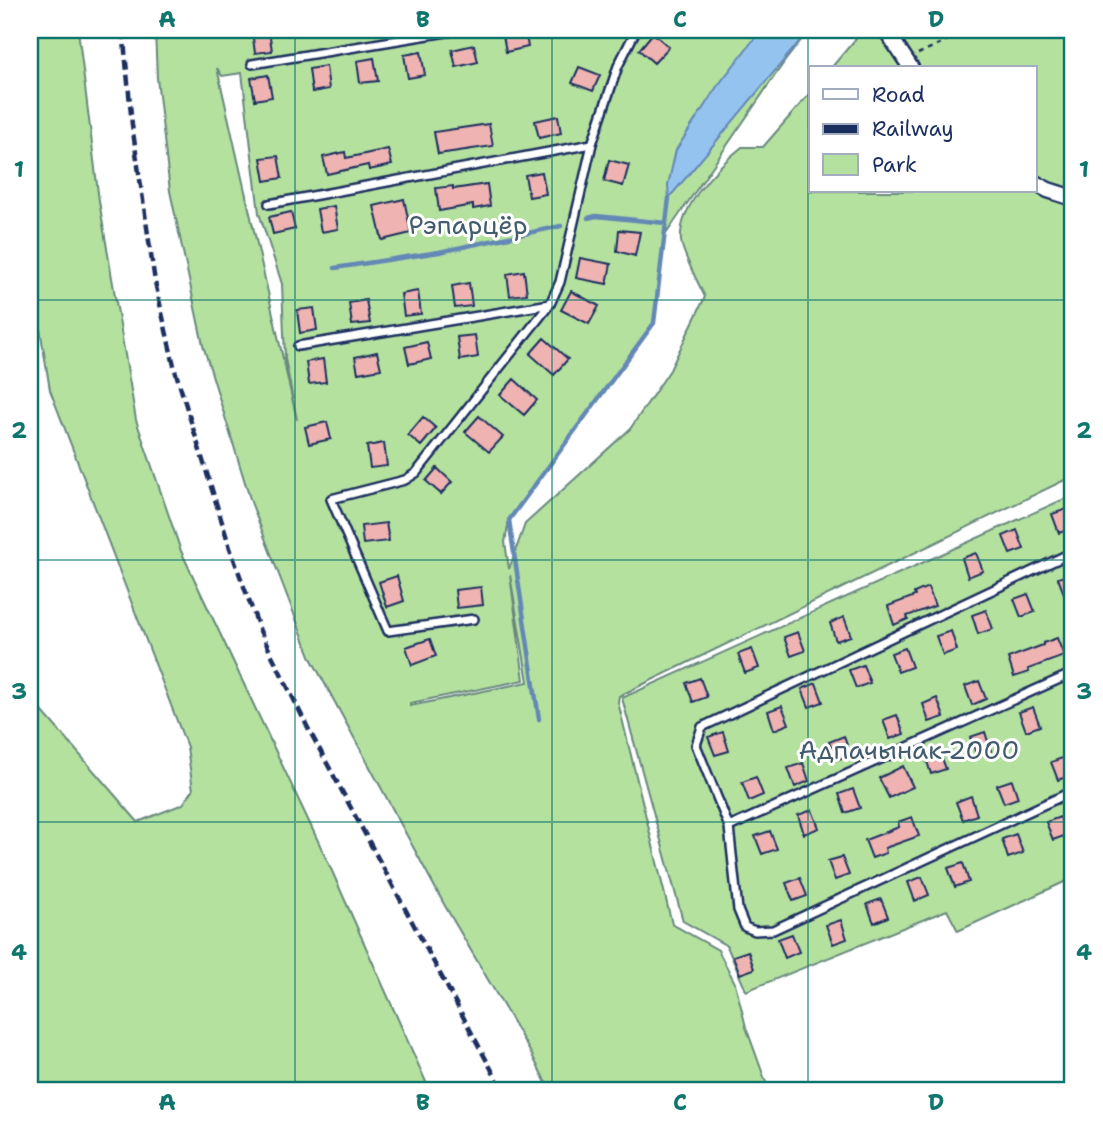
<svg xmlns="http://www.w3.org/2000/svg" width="1103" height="1121" font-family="'Shantell Sans',sans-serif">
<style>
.green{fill:#b5e19f;stroke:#68887e;stroke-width:2;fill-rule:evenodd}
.water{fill:#95c3ef;stroke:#6488b5;stroke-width:2}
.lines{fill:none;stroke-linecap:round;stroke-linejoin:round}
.stream{stroke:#6488b5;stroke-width:4.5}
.building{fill:#efb3b1;stroke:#1b2f5e;stroke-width:2}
.lane-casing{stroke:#1b2f5e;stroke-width:12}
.street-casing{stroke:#1b2f5e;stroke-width:19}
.path{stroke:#1b2f5e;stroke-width:2.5;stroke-dasharray:5 5;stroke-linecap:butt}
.lane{stroke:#fff;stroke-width:7}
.street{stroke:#fff;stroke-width:14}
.rail{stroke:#1b2f5e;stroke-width:4.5;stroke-dasharray:10 5;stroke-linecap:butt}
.grid{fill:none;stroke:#0f766e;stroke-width:2;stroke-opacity:0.55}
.labels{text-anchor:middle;stroke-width:6;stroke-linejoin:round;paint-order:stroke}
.park-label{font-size:26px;fill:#425c6e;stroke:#fff}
.neatline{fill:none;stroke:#0f766e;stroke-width:2.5}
.grid-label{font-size:23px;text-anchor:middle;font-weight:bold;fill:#0f766e}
</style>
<rect width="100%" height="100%" fill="#fff"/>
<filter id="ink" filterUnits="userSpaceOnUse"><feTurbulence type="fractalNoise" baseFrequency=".0143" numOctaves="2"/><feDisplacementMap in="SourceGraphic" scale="14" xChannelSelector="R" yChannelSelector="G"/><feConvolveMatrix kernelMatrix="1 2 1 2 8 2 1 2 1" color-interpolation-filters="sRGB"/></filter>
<g filter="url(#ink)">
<!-- green -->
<path class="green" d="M30,30H78L99,201L136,420L181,551L327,860L430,1091H30V697L138,822L183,804L193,790L187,747L50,390L30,267Z
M155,30H809L785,61L664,237L654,323L509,520L505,542L509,569L525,524L630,429L670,370L705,297C699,284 682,253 681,241C678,206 718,166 742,147H763L811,92V191H1035V68H831L863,30H1073V476L619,696L618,702L672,924L718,950L735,983L746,1027L769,1091H550L532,1055L445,906L311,658L251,502L203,345L170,191L157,78ZM217,68L222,76L242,73L259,213L282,284L285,359L297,420ZM510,575L528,682L410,706V703L524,680Z
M1073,495V878L958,931L947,910L746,991L727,946L683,921L622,698Z"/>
<!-- water -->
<path class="water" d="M761,30H809L669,198L668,185L676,150L716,88Z"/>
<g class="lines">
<!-- stream -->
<path class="stream" d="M588,218L596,216L666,223
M335,268L439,252L561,226
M539,719L509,520L654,323L669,198"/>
</g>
<!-- building -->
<path class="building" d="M269,30L272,51L255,53L252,31Z
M525,30L528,47L506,52L503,35Z
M653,33L669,47L654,63L639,50Z
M474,45L478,62L456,67L452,50Z
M421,52L425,75L408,78L404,55Z
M374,58L378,81L360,83L357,61Z
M326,66L329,89L312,92L309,69Z
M579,67L600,75L593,91L572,83Z
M268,75L272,97L255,100L251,78Z
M558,116L561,133L539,138L535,121Z
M489,124L493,146L438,154L434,132Z
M388,149L392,165L369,170L368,165L327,174L323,157L345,152L346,158Z
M278,156L282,178L265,181L261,158Z
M609,160L629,165L623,186L604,181Z
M542,172L546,194L529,197L525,175Z
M487,184L490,206L473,209V205L439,211L436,188L453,186V189Z
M404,199L411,233L382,240L374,206Z
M334,206L338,229L321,232L317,209Z
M291,212L295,229L273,234L269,217Z
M619,230L640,232L635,256L617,251Z
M580,258L611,264L607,284L576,278Z
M524,271L527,294L510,296L507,274Z
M469,283L472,306L455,308L452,286Z
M418,291L421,314L404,316L401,294Z
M571,291L599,306L589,324L561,310Z
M366,300L370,323L352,325L349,303Z
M314,308L317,330L300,333L297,310Z
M475,335L478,357L460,360L457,337Z
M544,338L568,359L554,375L530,354Z
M427,342L431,359L409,364L405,347Z
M377,352L381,369L358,373L355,357Z
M323,359L326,382L309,384L306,362Z
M514,379L537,400L524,415L500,395Z
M479,416L503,437L489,452L465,432Z
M423,417L436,428L421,446L408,435Z
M327,422L331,439L309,444L305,427Z
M384,443L387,466L370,468L367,446Z
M437,468L452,482L441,494L426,481Z
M1067,509L1073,528L1059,533L1052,514Z
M386,523L389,541L363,544L361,526Z
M1017,530L1024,549L1010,554L1003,536Z
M976,553L983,571L968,577L962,558Z
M1073,573V615H1072L1058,578Z
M397,576L404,601L387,607L379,582Z
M481,587L483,605L457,608L455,590Z
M928,587L935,606L907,616L908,619L894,625L888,606L915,596L914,593Z
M1028,594L1035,612L1021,617L1014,599Z
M986,610L993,629L978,634L972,615Z
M844,617L851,636L836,641L830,623Z
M951,631L957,650L943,655L936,636Z
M798,632L805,651L791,656L784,637Z
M1057,638L1064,656L1028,669L1029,672L1014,677L1008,658L1043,645V643Z
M430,639L436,656L412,665L406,647Z
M905,648L912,667L898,672L891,653Z
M752,649L759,668L745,673L738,654Z
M863,665L870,683L856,688L849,670Z
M700,678L707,697L693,702L686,683Z
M979,681L986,699L972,705L965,686Z
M816,683L823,702L809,707L802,689Z
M937,698L944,717L929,722L923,704Z
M782,706L789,724L774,730L768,711Z
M1033,707L1040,726L1026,731L1019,712Z
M897,715L904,734L890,739L883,720Z
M723,732L729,751L715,755L708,737Z
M985,732L991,751L977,756L970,737Z
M844,736L850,755L836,760L829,742Z
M939,750L946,769L931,774L925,755Z
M1065,757L1072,775L1058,780L1051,762Z
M803,763L809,781L795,787L788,768Z
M903,766L913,787L889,798L879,778Z
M756,777L763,795L749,801L742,782Z
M1012,780L1018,798L1004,803L997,785Z
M853,789L860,808L845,813L839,794Z
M971,796L977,815L963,820L956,802Z
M812,810L819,828L804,834L798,815Z
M912,817L919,836L885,848L886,853L872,858L865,840L899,827L898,822Z
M1060,817L1067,835L1053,840L1046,822Z
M770,831L777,849L762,854L755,836Z
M1016,834L1023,853L1008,858L1002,839Z
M842,857L849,875L835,880L828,861Z
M963,863L969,882L955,887L948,868Z
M922,877L929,895L915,901L908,882Z
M800,878L807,896L793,901L786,883Z
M881,899L888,917L874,923L867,904Z
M841,920L847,939L833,944L826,925Z
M792,934L799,952L785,958L778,939Z
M748,951L754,969L740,974L733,956Z"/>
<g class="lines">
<!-- lane casing -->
<g class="lane-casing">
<path id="lane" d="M252,64L459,30
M269,204L592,144L618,66L636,30
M298,346L550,304L560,282L592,144
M1073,552L702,727L696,745L729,827L738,910L745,927L755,931L773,930L1073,791
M474,619L388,631L331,499L405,480L416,473L550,304
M729,827L1073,673"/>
</g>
<!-- street casing -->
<g class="street-casing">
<path id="street" d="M886,30L911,68
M1035,183L1048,190L1073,198"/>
</g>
<!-- path -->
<path class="path" d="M918,54L969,30"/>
<!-- lane -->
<use href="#lane" class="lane"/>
<!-- street -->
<use href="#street" class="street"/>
<!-- rail -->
<path class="rail" d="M123,30L132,125L155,282L175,370L230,548L260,631L307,726L503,1091"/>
</g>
</g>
<!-- grid -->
<path class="grid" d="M295,30V1091M552,30V1091M808,30V1091M30,300H1073M30,560H1073M30,822H1073"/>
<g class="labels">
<!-- park labels -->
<g class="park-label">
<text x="468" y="234">Рэпарцёр</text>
<text x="909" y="759">Адпачынак-2000</text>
</g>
</g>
<!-- margin -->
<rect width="1103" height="1121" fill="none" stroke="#fff" stroke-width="77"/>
<!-- legend -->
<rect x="809" y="66" width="228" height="126" fill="#ffffff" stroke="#a4acbf" stroke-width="2"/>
<rect x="823" y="89" width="35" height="10" fill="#ffffff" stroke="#a4acbf" stroke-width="2"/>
<text x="872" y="102" font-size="21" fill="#1b2f5e">Road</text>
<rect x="823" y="124" width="35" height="10" fill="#1b2f5e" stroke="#a4acbf" stroke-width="2"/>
<text x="872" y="136" font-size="21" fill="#1b2f5e">Railway</text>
<rect x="823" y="154" width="35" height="21" fill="#b5e19f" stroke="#a4acbf" stroke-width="2"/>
<text x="872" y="172" font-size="21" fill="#1b2f5e">Park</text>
<rect x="38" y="38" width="1026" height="1044" class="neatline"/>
<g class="grid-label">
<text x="167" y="27">A</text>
<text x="423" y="27">B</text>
<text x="680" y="27">C</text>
<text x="936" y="27">D</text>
<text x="19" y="177">1</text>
<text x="1084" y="177">1</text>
<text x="19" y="438">2</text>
<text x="1084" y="438">2</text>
<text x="19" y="699">3</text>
<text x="1084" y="699">3</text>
<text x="19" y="960">4</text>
<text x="1084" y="960">4</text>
<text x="167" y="1110">A</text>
<text x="423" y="1110">B</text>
<text x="680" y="1110">C</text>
<text x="936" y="1110">D</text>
</g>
</svg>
